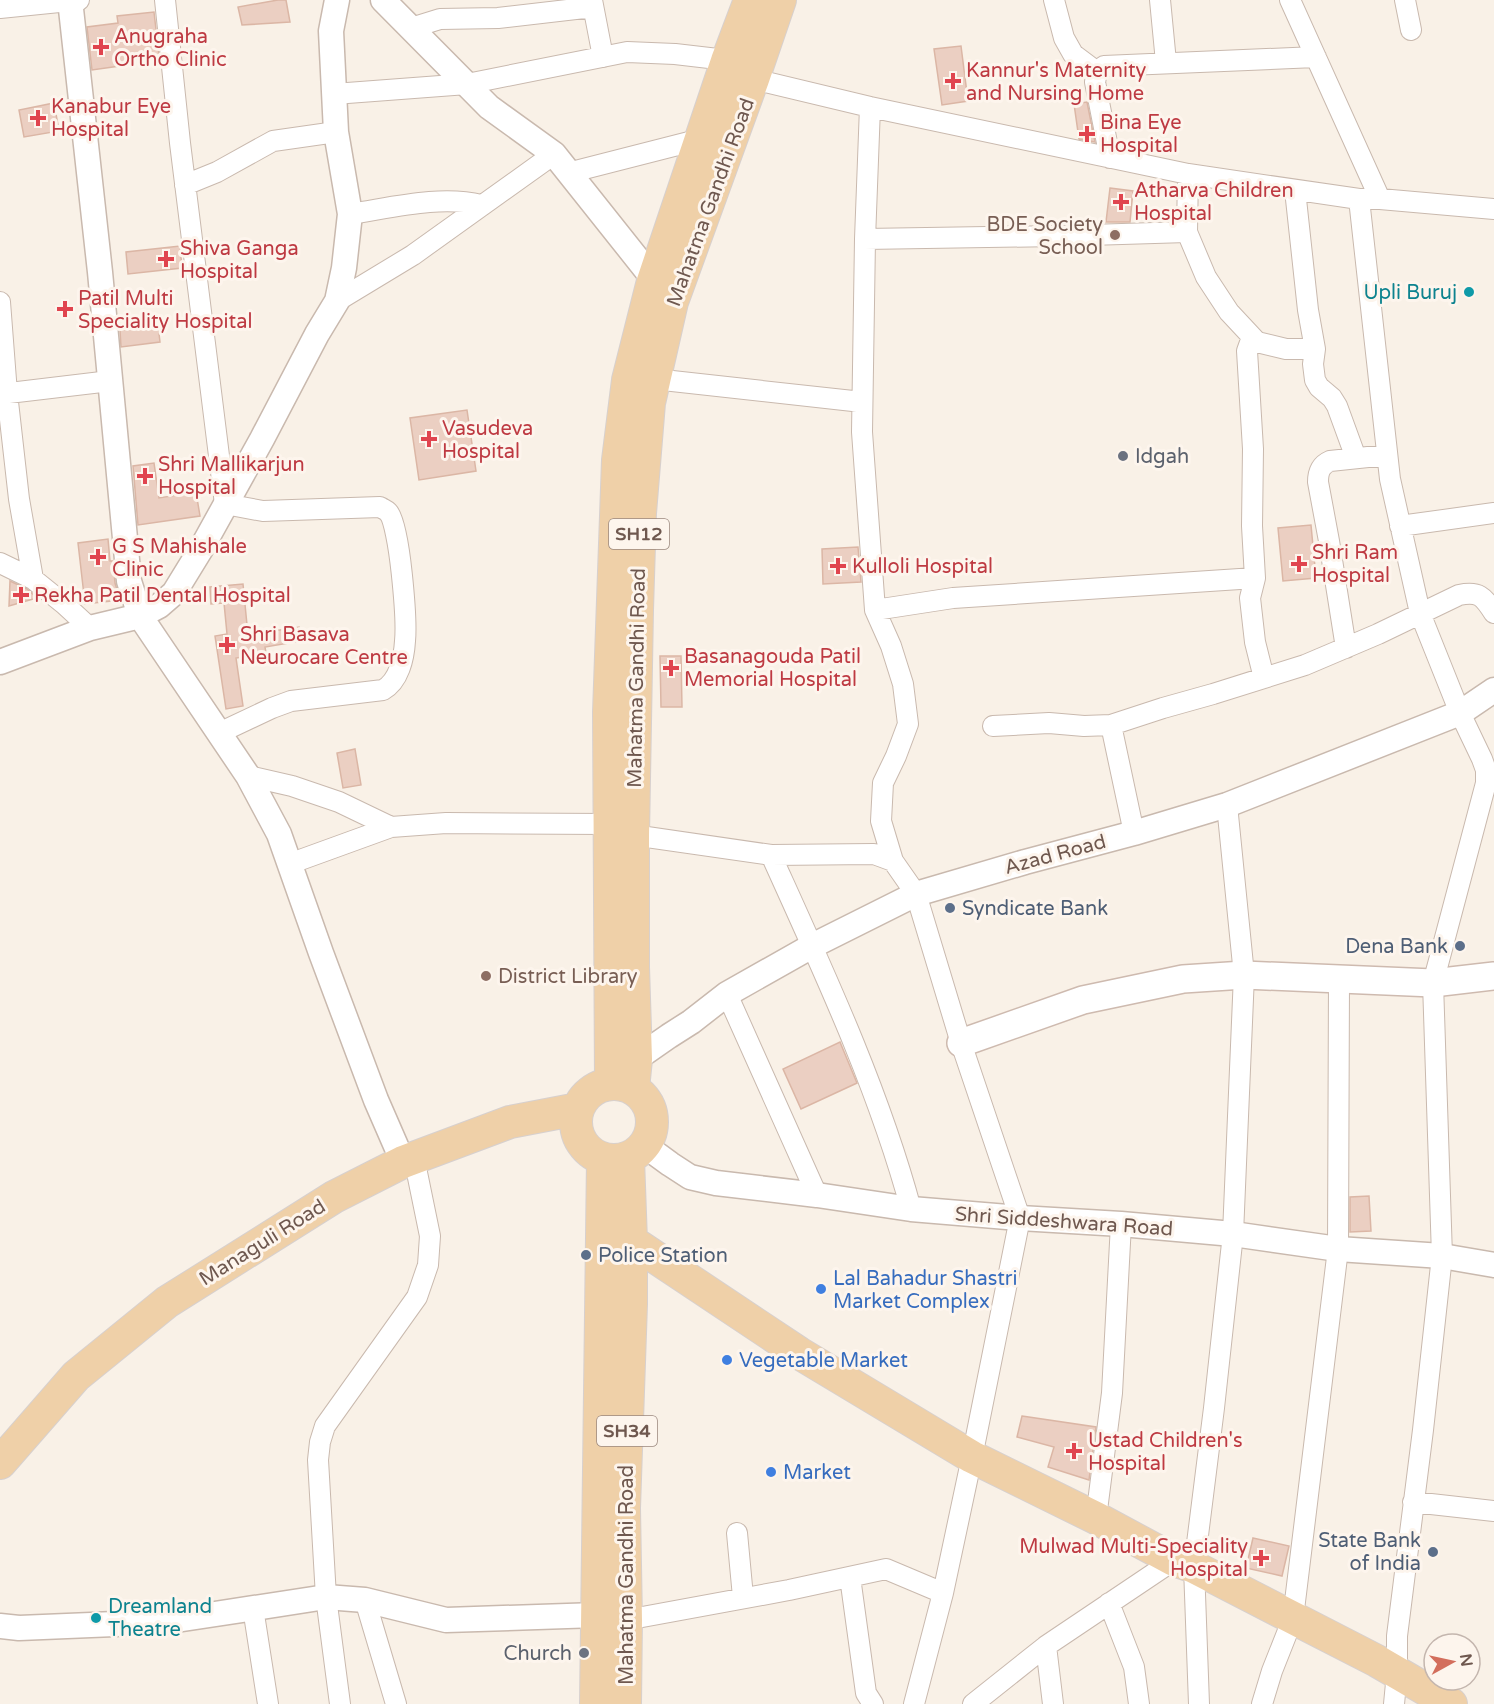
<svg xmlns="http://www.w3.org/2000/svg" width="1494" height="1704" font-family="'Varela Round',sans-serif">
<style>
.building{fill:#ebcfc2;stroke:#dbb6a5;stroke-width:1.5}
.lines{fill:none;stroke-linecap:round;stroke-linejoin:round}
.minor-casing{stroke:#c9b9ae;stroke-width:22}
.tertiary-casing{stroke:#c9b9ae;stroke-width:27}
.secondary-casing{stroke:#cebaaf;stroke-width:30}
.primary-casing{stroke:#d7d0ce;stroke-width:34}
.minor{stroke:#fff;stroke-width:20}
.tertiary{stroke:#fff;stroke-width:24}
.secondary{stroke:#fff;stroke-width:27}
.primary{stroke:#efd0a8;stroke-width:32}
.health-dot{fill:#e0444e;stroke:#fdf5ed;stroke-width:2}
.education-dot{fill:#8d6e63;stroke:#fdf5ed;stroke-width:2}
.culture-dot{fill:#0f9aa8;stroke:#fdf5ed;stroke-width:2}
.worship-dot{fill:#6b7280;stroke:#fdf5ed;stroke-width:2}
.service-dot{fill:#5c6f8a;stroke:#fdf5ed;stroke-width:2}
.shop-dot{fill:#3f7fe0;stroke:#fdf5ed;stroke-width:2}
.labels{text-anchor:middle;stroke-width:6;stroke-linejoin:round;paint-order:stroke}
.shield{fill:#fdf5ed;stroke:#9a877e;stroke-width:1.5}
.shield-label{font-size:18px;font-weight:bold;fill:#6f584f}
.health-label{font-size:20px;fill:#be3a42;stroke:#fdf5ed;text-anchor:start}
.street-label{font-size:20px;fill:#6f584f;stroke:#fdf5ed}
.education-label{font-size:20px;fill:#785e54;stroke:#fdf5ed;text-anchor:end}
.culture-label{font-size:20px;fill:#0d838f;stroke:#fdf5ed;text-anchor:end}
.worship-label{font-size:20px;fill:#5b616d;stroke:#fdf5ed;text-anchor:start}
.service-label{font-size:20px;fill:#4e5e75;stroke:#fdf5ed;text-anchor:start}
.shop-label{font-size:20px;fill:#366cbe;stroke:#fdf5ed;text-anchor:start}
</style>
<rect width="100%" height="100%" fill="#f9f1e7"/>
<!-- building -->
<path class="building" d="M278,0H286L290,22L242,25L238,7Z
M154,12L159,56L133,59L134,64L92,70L87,27L118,23L117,16Z
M961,46L968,101L942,105L934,49Z
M1087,102L1095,142L1079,139L1074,104Z
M54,103L59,131L24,137L19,110Z
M1110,188L1133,191L1130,222H1106Z
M180,246L182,268L128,274L126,252Z
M158,325L160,342L121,347L120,330Z
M467,410L476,471L419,480L410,418Z
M154,463L159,498L196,492L200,516L138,525L133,466Z
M1311,525L1316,578L1283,581L1278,528Z
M108,539L110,561H113L115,583L120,600L85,604L78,543Z
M858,547L861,582L823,584L822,549Z
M10,581L27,589L37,598L9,606Z
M243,584L248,635L299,627L301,641L265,647L266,653L236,658L243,706L226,709L215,636L227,634L224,603L211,604L210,587Z
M660,656H681L682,707H661Z
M355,749L361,785L343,788L337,753Z
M840,1042L857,1083L801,1109L783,1069Z
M1369,1196L1371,1231L1350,1232V1197Z
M1022,1416L1096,1427L1089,1480L1048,1467L1054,1447L1017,1437Z
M1253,1538L1289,1546L1282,1576L1246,1568Z"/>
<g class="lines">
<!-- minor casing -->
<g class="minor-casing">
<path id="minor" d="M165,0L180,143L225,504L263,511L380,507C383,509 386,510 388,512C400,524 407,621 405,641C404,658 399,681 383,690L291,701L272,708L219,733
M592,0L603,57
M1054,0L1064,38L1073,54L1097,72
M1160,0L1166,62
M1290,0L1380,199
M1405,0L1411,30
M0,8L79,0
M411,28L440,19L498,18L593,7
M753,79L870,107L1188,174L1359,199H1380L1494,209
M334,94L467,84L627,52L675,54L735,61
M870,107L865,239L862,432L875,610L891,646L903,684L908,724L896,756L883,783L881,821L893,861L916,894L961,1043L1020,1218L972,1457L943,1593L914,1704
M1110,158L1095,82L1097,72L1104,66L1316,57
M568,173L701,139
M1188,174L1187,232L1206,277L1229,312L1257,342L1286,349H1315
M185,185L217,172L273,141L336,132
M1295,190L1308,310L1315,349L1313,364L1315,380L1319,387L1332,398L1337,406L1356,458
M1359,199L1390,479L1420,613L1460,713L1482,759L1486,770V783L1433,983L1442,1256L1423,1430L1397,1636V1673L1394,1704
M350,214C391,208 440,195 481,205
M865,239L1057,236L1187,232
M337,301L413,255L554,154
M0,302L7,393L19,499L33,579
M1252,337L1247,351L1253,449L1252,526L1255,578L1250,598L1255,642L1264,678
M654,379L862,402
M0,394L110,381
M1400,526L1494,513
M0,563L33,579L64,604L90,628
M875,610L953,598L1255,578
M1346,648L1329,541L1318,482C1318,471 1321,465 1330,461L1387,455
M1111,725L1134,833
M993,726L1049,723L1084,726L1111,725L1163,708L1213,694L1305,665L1378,634L1459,595C1479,591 1483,596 1494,613
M248,776L292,786L339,802L391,827
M633,835L771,855L874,854L893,861
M771,855C823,970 878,1087 911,1209
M289,864L391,827L446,823L610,824
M727,994L817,1195
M1413,1502L1494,1511
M1096,1518L1112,1393L1121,1224
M737,1533L743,1597
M850,1577L866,1693L873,1704
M365,1600L396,1704
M1109,1603L1134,1667L1139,1704
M253,1608L268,1704
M626,1620L789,1590L886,1569L943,1593
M1046,1646L1053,1704
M340,1704L326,1597L318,1460L320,1442L325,1426L417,1297L428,1265L430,1236L414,1158
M973,1704L1046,1646L1174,1560
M1199,1704L1194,1567L1214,1408L1233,1234L1244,975L1227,805
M1262,1704L1272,1671L1293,1618L1338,1249L1339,979"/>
</g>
<!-- tertiary casing -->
<g class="tertiary-casing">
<path id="tertiary" d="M70,0L100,272L129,581L140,616L248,776L279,834L321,953L376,1100L403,1162
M383,0L489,107L554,154L663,291
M0,662L90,628L140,616L159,606L174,593L201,549L262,439L317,334L337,301L344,268L350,214L336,132L331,31L337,0
M636,1059L669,1036L691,1022L727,994L812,946L916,894L1025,862L1134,833L1227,805L1460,713L1494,690
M644,1145L670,1164L690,1177L716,1183L817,1195L911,1209L1020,1218L1121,1224L1233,1234L1338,1249L1442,1256L1494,1265
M0,1626L19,1628L163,1622L326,1597L365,1600L446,1620L597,1615"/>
</g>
<!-- secondary casing -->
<g class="secondary-casing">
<path id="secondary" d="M961,1043L1083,1000L1183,979L1244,975L1433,983L1494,976"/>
</g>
<!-- primary casing -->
<g class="primary-casing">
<path id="primary" d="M611,1083L609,712L618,460L628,380L653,281L727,61L750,0
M576 1122a38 38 0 1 1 76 0a38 38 0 1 1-76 0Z
M633,1089L636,1059L633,967V835L637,610L640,513L649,403L672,302L753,79L780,0
M631,1241L799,1353L972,1457L1096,1518L1174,1560L1194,1567L1377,1661L1451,1704
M0,1463L76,1376L167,1302L334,1197L403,1162L510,1122L578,1109
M596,1704L603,1159
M625,1704L626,1620L624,1508L631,1304V1241L628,1158"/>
</g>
<!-- minor -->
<use href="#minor" class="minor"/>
<!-- tertiary -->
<use href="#tertiary" class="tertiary"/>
<!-- secondary -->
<use href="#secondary" class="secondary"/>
<!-- primary -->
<use href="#primary" class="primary"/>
</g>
<!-- markers -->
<g class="health-dot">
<path d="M98 38h6v6h6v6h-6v6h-6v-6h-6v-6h6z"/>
<path d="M950 72h6v6h6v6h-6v6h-6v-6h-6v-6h6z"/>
<path d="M35 109h6v6h6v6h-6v6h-6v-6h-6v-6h6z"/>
<path d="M1084 125h6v6h6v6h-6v6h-6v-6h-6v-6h6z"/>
<path d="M1118 193h6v6h6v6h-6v6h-6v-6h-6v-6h6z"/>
<path d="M163 250h6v6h6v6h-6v6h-6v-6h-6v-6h6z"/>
<path d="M62 300h6v6h6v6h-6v6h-6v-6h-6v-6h6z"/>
<path d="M426 430h6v6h6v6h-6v6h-6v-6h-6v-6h6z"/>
<path d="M142 467h6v6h6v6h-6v6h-6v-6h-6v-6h6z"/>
<path d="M95 548h6v6h6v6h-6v6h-6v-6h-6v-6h6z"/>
<path d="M1296 555h6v6h6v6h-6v6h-6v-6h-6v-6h6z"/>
<path d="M835 557h6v6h6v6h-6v6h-6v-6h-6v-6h6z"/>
<path d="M18 586h6v6h6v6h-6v6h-6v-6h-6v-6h6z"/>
<path d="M224 636h6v6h6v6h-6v6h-6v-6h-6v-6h6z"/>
<path d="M668 659h6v6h6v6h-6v6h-6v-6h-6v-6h6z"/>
<path d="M1071 1442h6v6h6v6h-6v6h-6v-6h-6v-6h6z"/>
<path d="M1258 1549h6v6h6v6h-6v6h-6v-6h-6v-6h6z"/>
</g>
<g class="education-dot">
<circle cx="1115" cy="235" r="6"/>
<circle cx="486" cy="976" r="6"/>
</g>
<g class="culture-dot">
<circle cx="1469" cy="292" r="6"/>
<circle cx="96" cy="1618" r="6"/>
</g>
<g class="worship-dot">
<circle cx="1123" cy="456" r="6"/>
<circle cx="584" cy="1653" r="6"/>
</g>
<g class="service-dot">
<circle cx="950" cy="908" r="6"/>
<circle cx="1460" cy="946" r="6"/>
<circle cx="586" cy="1255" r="6"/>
<circle cx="1433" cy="1552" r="6"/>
</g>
<g class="shop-dot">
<circle cx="821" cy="1289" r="6"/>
<circle cx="727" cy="1360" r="6"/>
<circle cx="771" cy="1472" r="6"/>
</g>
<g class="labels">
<!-- shield labels -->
<g class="shield">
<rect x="609" y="519" width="60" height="30" rx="4.5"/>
<rect x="597" y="1416" width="60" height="30" rx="4.5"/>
</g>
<g class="shield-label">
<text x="639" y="540">SH12</text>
<text x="627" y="1437">SH34</text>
</g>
<!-- health labels -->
<g class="health-label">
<text x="114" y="43">Anugraha<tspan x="114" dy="23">Ortho Clinic</tspan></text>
<text x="966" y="77">Kannur's Maternity<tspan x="966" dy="23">and Nursing Home</tspan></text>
<text x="51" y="113">Kanabur Eye<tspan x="51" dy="23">Hospital</tspan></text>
<text x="1100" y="129">Bina Eye<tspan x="1100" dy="23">Hospital</tspan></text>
<text x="1134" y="197">Atharva Children<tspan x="1134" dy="23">Hospital</tspan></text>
<text x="180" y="255">Shiva Ganga<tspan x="180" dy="23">Hospital</tspan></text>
<text x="78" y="305">Patil Multi<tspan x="78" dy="23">Speciality Hospital</tspan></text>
<text x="442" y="435">Vasudeva<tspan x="442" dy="23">Hospital</tspan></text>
<text x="158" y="471">Shri Mallikarjun<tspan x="158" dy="23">Hospital</tspan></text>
<text x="112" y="553">G S Mahishale<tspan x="112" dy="23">Clinic</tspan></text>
<text x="1312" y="559">Shri Ram<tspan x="1312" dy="23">Hospital</tspan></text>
<text x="852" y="573">Kulloli Hospital</text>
<text x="34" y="602">Rekha Patil Dental Hospital</text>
<text x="240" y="641">Shri Basava<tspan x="240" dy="23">Neurocare Centre</tspan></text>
<text x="684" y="663">Basanagouda Patil<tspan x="684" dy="23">Memorial Hospital</tspan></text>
<text x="1088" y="1447">Ustad Children's<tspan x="1088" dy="23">Hospital</tspan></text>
<text x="1248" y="1553" text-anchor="end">Mulwad Multi-Speciality<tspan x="1248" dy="23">Hospital</tspan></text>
</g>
<!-- street labels -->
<g class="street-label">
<text transform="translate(710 202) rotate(-70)" y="7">Mahatma Gandhi Road</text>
<text transform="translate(636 678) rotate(-89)" y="7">Mahatma Gandhi Road</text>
<text transform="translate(1055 854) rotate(-15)" y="7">Azad Road</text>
<text transform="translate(1064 1221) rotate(4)" y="7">Shri Siddeshwara Road</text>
<text transform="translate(262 1242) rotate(-32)" y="7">Managuli Road</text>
<text transform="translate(626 1575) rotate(-90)" y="7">Mahatma Gandhi Road</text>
</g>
<!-- education labels -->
<g class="education-label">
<text x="1103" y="231">BDE Society<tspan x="1103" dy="23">School</tspan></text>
<text x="498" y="983" text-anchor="start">District Library</text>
</g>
<!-- culture labels -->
<g class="culture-label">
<text x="1457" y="299">Upli Buruj</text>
<text x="108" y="1613" text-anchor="start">Dreamland<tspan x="108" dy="23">Theatre</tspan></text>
</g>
<!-- worship labels -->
<g class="worship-label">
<text x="1135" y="463">Idgah</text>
<text x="572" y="1660" text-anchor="end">Church</text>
</g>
<!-- service labels -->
<g class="service-label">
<text x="962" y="915">Syndicate Bank</text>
<text x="1448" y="953" text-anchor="end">Dena Bank</text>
<text x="598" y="1262">Police Station</text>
<text x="1421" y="1547" text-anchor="end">State Bank<tspan x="1421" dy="23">of India</tspan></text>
</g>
<!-- shop labels -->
<g class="shop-label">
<text x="833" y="1285">Lal Bahadur Shastri<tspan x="833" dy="23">Market Complex</tspan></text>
<text x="739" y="1367">Vegetable Market</text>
<text x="783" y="1479">Market</text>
</g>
</g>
<!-- north arrow -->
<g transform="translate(1452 1662) rotate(82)"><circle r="28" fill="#fdf5ed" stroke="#c4b6ae" stroke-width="1.5"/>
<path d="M0-4.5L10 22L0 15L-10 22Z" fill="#d36e5c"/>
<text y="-9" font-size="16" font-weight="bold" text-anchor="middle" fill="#6f584f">N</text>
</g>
</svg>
